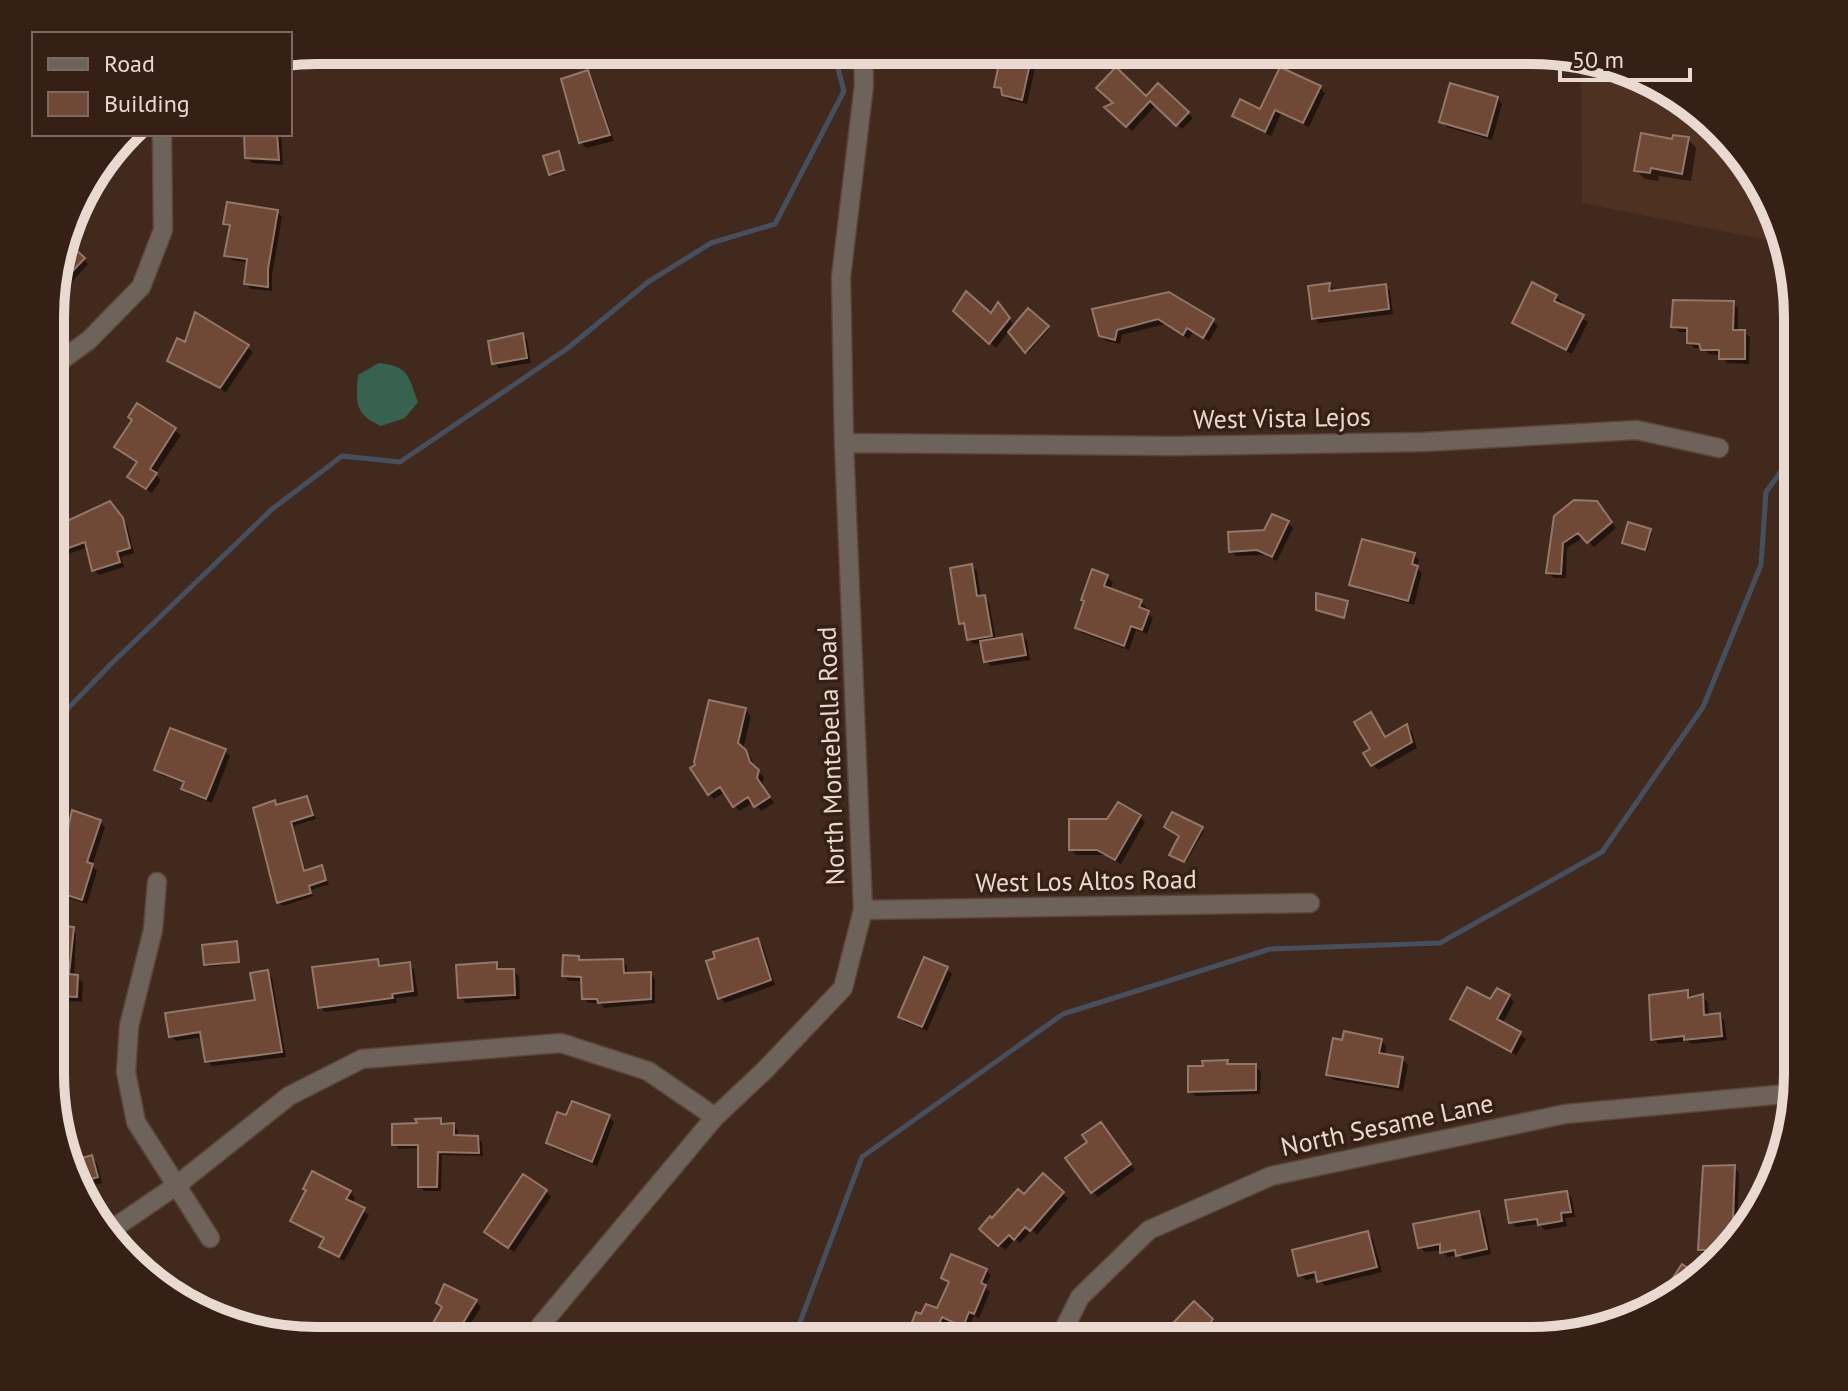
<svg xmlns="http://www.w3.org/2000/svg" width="1848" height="1391" font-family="'PT Sans',sans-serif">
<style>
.built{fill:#4f3122}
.green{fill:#386250}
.shadow{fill:#0007}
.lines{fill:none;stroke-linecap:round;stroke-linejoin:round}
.stream{stroke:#464f5e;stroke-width:5}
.building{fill:#6f4936;stroke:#937769;stroke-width:2}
.minor-casing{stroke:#5c453a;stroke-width:21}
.minor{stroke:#6d635a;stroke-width:18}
.labels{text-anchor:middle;stroke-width:7;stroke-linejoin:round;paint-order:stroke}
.street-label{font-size:26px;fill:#e9d9d1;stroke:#361f14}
.rim{fill:none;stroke:#e9d9d1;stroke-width:10}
</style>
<rect width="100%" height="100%" fill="#41291d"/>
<!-- built -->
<path class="built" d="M1581,58L1633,70L1707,116L1771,199L1781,243L1582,203Z"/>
<!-- green -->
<path class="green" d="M379,363C409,366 408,376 418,402L405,418L381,426C354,414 356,402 358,375Z"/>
<!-- shadow -->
<path class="shadow" d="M1004,50H1039L1027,104L1009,100L996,86Z
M587,72L592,77L614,141L586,148L581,142Z
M1158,86L1193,118L1182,129L1156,105L1132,131L1107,107L1146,98Z
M1320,88L1325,93L1309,127L1281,114L1271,136L1240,121L1235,116L1261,111Z
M1497,98L1502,104L1492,140L1447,127L1442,122Z
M246,134H281L283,165L252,163L247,157Z
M1688,139L1696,148L1691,181L1659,176L1658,181L1645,179L1636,170L1673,141Z
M559,153L565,172L553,176L550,174Z
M277,212L282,217L272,275V291L251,289L246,284L249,263L232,260L227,255L231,230L225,224Z
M66,244L88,264L52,304V281Z
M1329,285L1335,290L1385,286L1390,291L1393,314L1319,323L1314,318Z
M1556,296L1562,302L1560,306L1588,322L1572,354L1520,328L1515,323Z
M1733,303L1738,308V332H1744L1750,337L1749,364L1727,363L1721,355L1709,354L1702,348H1694L1689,342V332H1679L1673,326Z
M1003,310L1015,327L1049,329L1028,353L1009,331L996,348L961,316H991Z
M1095,310L1213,321L1218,326L1209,341L1193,332L1189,339L1165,324L1122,335L1120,344L1106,341L1100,335Z
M522,335L527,340L531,363L499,368L494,363Z
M247,347L253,352L226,392L175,366L170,360Z
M138,405L181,435L155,474L161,480L152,493L135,482L139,463L134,421Z
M52,504L62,525L115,509L127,525L134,553L121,557L124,567L99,575L94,570L88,547L52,560Z
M1602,509L1616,528L1594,547L1584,537L1567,548L1566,578H1554L1548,573L1555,517Z
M1288,523L1293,528L1277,561L1264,555L1236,556L1231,551Z
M1650,531L1652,533L1647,551L1624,543Z
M1414,555L1419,560L1417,568L1422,573L1414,605L1357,589L1352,584Z
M971,566L977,571L981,597L989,602L996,640L1022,636L1027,641L1030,660L991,666L986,661L983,643L974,644L968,639L967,628L961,623Z
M1107,577L1113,582L1110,590L1141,602L1146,607L1145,611L1153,618L1147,634L1136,630L1129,650L1082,633L1077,628Z
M710,702L745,710L751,716L743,750L751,757L754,768L764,777L762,785L774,803L761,811L754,802L739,811L725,792L714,799L709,794L698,766Z
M1370,714L1387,739L1407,727L1412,732L1417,748L1378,770L1366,754L1373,750Z
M225,751L230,756L212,803L189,794L183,789L185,784L161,775L156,769Z
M307,798L310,802L316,819L293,826L306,872L321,868L329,884L311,890L313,896L283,906L279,902L274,803L278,807Z
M1140,817L1145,822L1121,864L1105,855H1076L1071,849L1109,821Z
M100,822L105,827L92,866L97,871L87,904L51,893V834Z
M1202,829L1204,831L1186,862L1174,856L1181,836Z
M51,927L71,928L76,934L74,977L83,982L82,1002L51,1000Z
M757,940L763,946L775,985L725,1003L720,997Z
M236,943L240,963L208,967L206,964Z
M578,958L582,962L622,961L627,966L628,975L650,974L655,979V1003L604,1008L600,1003H589L584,998V981H569L564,976Z
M377,961L383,967L409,964L414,970L418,996L396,998L397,1003L325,1012L320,1007Z
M496,964L502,970L513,971L519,976L520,999L466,1003L460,997Z
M946,969L952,974L927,1031L905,1022L900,1017Z
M267,972L272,978L286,1057L212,1066L207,1061L203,1037L176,1041L171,1036L258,1001Z
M1687,993L1694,999L1702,997L1708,1002L1709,1016L1719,1015L1724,1020L1727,1040L1691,1044L1688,1041L1659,1044L1653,1039Z
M1509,996L1514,1002L1502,1024L1526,1039L1516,1055L1452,1018Z
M1381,1040L1386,1046L1385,1056L1402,1059L1408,1065L1403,1091L1334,1080L1328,1074Z
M51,1054L64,1055L69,1060L66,1090L70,1094L68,1109L55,1107L51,1092Z
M1227,1062L1232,1066H1255L1261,1072L1260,1094L1196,1096L1190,1091Z
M609,1117L614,1122L597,1166L553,1148L548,1143L567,1118Z
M440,1120L445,1125H453L458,1130V1137L477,1138L482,1142L483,1156L442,1155L441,1191H424L420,1186V1148L399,1149L394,1144L420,1125Z
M1106,1130L1135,1170L1098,1197L1092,1191Z
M80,1154L85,1159L92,1157L97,1163L102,1183L86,1187L87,1192L78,1194L68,1157Z
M1734,1167L1739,1173L1737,1243L1725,1256L1705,1255L1700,1250Z
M1043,1176L1068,1198L1037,1235L1032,1230L1020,1243L1015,1239L1005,1250L981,1229L1024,1197Z
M546,1191L551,1197L514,1252L486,1232Z
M350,1192L355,1198L352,1204L369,1215L344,1261L322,1247L325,1240L293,1220Z
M1567,1193L1572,1198L1575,1217L1565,1218L1567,1226L1545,1230L1539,1224L1516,1227L1511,1222Z
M1479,1213L1484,1218L1491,1254L1464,1260L1458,1255L1447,1257L1442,1250L1425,1252L1420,1247Z
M1367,1233L1373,1239L1382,1272L1325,1286L1318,1277L1306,1280L1300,1275Z
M986,1270L991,1275L985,1287L990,1292L979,1318L974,1316L968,1330L947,1321L938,1341H931L911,1329L938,1311L950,1284L943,1278Z
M445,1287L476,1302L481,1307L460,1341H437L434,1337L440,1328Z
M1194,1304L1216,1326L1209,1336L1214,1341H1159Z"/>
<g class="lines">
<!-- stream -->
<path class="stream" d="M51,726L110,665L271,510L342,456L400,462L568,348L648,282L711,243L775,224L844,91L833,50
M793,1341L862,1157L1063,1014L1270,949L1440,943L1602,852L1703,707L1761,565L1766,492L1798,448"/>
</g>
<!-- building -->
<path class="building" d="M1002,50H1033L1022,100L1002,95L1001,88L994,87Z
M1116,67L1146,96L1158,83L1189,112L1176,126L1150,101L1126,127L1104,107L1113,103L1096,88Z
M1280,67L1321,86L1303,123L1275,110L1265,132L1232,116L1240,99L1260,109Z
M588,70L610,135L579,143L561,79Z
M1450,83L1498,97L1487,136L1439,122Z
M1641,133L1672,139L1673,135L1689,137L1682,174L1651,168L1650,173L1634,171Z
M244,134H277L279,160L245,158Z
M559,151L564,170L549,175L543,156Z
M227,202L278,210L268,269V287L244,284L247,259L224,256L230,225L223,224Z
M66,241L85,258L52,293V281Z
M1532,282L1557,295L1554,301L1584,315L1566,350L1512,323Z
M1330,283L1329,291L1386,284L1389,309L1312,319L1308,286Z
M966,291L991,313L998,302L1010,318L989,344L953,311Z
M1169,292L1214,319L1203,338L1187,328L1183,335L1158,319L1117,330L1115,340L1099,336L1092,309Z
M1673,300L1734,301L1733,330H1745V359H1719V350H1701L1699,344L1687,343V328L1671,327Z
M1028,308L1049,326L1025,353L1008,332Z
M195,312L249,345L220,388L167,361L177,338L185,342Z
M523,333L527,358L492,364L488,341Z
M137,403L176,428L150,469L157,473L146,489L127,477L137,462L114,447L132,420L128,417Z
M1574,500L1597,501L1612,522L1587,543L1578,533L1563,543L1561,574L1546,573L1554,516Z
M110,501L123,518L130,548L117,552L120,562L92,571L85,542L52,554V528Z
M1272,514L1289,521L1272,557L1257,550L1229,552L1228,532L1264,530Z
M1628,522L1651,529L1645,550L1622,543Z
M1362,539L1415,553L1412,564L1418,566L1408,601L1349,585Z
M972,564L977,596L985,595L992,636L967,640L964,623L959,624L950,568Z
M1092,569L1108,575L1104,586L1142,600L1139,607L1149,611L1142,630L1131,626L1124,646L1075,628L1084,601L1081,600Z
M1316,593L1348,601L1344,618L1316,610Z
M1022,634L1026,655L984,662L980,641Z
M709,700L746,708L738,743L746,750L750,762L759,770L757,778L770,797L754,807L748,797L733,807L720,787L708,795L690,768L695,765L694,762Z
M1371,712L1385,737L1407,724L1412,742L1371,766L1363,753L1370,749L1354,722Z
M170,728L226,749L206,799L181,789L184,782L154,770Z
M307,796L313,815L291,822L304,871L322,865L326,880L309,886L311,893L277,903L253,808L275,800L276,805Z
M1118,802L1141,815L1115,860L1097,850H1069V819H1107Z
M72,810L101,820L87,862L93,864L82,900L51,890V819L68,828Z
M1172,812L1203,827L1184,862L1169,855L1179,836L1164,827Z
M51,925L74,927L69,974L78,975L77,997L51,996Z
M758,938L771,980L718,999L706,961L715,958L713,952Z
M237,941L239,962L204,965L202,945Z
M563,955L579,956V960L623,959L624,973L651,972V999L598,1003L597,999H582L581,977L562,976Z
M924,957L948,967L922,1027L898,1017Z
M378,959L379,966L410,962L413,991L392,994L393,998L318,1008L312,967Z
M497,962V969H514L515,995L458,998L456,965Z
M268,970L282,1052L205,1062L200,1032L169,1037L165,1013L255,1000L250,973Z
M1467,987L1490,999L1497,988L1510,995L1497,1019L1521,1032L1511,1052L1450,1019Z
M1688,990V998L1703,994L1704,1015L1720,1013L1722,1036L1684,1040V1036L1651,1040L1649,995Z
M1344,1031L1382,1039L1379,1053L1403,1057L1398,1087L1326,1075L1333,1038L1342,1040Z
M51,1052L65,1053L61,1086L65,1087L61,1127L51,1092Z
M1228,1060L1227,1064H1256V1090L1188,1092V1066H1203L1202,1061Z
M572,1101L610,1115L592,1162L546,1143L557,1112L566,1115Z
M441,1118V1124L454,1123V1135L478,1136L479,1153L438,1152L437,1187H418V1145H392V1124L417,1123L415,1119Z
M1101,1122L1131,1164L1091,1193L1065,1158L1087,1142L1082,1135Z
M92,1155L98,1177L75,1184L69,1162Z
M1735,1165L1732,1250H1698L1703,1166Z
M312,1171L351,1191L346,1199L365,1208L339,1257L319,1247L324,1238L290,1221L306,1190L303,1189Z
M1043,1173L1064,1192L1030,1231L1025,1227L1014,1240L1009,1235L998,1246L979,1229L990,1216L992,1218L1018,1189L1024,1194Z
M523,1174L547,1190L508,1248L484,1232Z
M1567,1191L1571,1212L1561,1213L1562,1221L1538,1225L1537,1219L1509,1223L1505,1200Z
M1479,1211L1487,1249L1456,1256L1455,1250L1440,1253V1244L1418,1248L1413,1224Z
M1368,1231L1377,1267L1317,1282L1315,1272L1298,1276L1292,1250Z
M951,1254L987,1269L981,1283L986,1285L974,1314L969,1312L963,1327L942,1317L932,1340L909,1330L916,1312L921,1314L926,1304L937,1308L949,1282L941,1278Z
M1682,1264L1699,1275L1655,1309L1653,1308Z
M444,1284L477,1300L452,1341L429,1340L438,1327L433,1323L442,1307L436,1303Z
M1194,1301L1213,1319L1205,1329L1210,1334L1204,1341H1156Z"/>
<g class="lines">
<!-- minor casing -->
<g class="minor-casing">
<path id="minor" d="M52,367L89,340L141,287L163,230L162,134
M844,443L1173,446L1423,442L1637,430L1719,448
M157,882L153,930L129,1026L126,1072L136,1122L210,1238
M863,910L1310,903
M1790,1092L1791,1119
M108,1232L177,1185L289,1096L362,1059L561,1043L648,1071L715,1117
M533,1341L541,1325L715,1117L765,1070L843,988L863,910L844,443L841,277L864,85L863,50
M1058,1341L1080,1297L1149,1230L1271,1176L1565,1114L1797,1093"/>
</g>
<!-- minor -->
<use href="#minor" class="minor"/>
</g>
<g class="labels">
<!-- street labels -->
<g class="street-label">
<text transform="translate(1282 418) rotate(-1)" y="9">West Vista Lejos</text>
<text transform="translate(831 756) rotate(-92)" y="9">North Montebella Road</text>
<text transform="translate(1086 881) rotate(-1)" y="9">West Los Altos Road</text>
<text transform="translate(1387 1125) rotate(-12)" y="9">North Sesame Lane</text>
</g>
</g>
<!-- crop -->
<path d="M0 0H1848V1391H0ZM317 64H1531A253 253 0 0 1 1784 317V1074A253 253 0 0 1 1531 1327H317A253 253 0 0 1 64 1074V317A253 253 0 0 1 317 64Z" fill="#361f14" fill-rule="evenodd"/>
<path class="rim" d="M317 64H1531A253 253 0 0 1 1784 317V1074A253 253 0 0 1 1531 1327H317A253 253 0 0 1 64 1074V317A253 253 0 0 1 317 64Z"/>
<!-- legend -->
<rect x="32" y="32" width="260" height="104" fill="#361f14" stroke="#7e6960" stroke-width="2"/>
<rect x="48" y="58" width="40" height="12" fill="#6d635a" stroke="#7e6960" stroke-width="2"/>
<text x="104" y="72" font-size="24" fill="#e9d9d1">Road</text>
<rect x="48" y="92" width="40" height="24" fill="#6f4936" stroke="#7e6960" stroke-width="2"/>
<text x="104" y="112" font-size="24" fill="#e9d9d1">Building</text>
<!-- scale -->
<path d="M1560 68v12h130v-12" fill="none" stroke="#e9d9d1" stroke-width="4"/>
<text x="1572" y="68" font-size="24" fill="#e9d9d1" stroke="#361f14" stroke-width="6" paint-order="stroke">50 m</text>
</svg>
